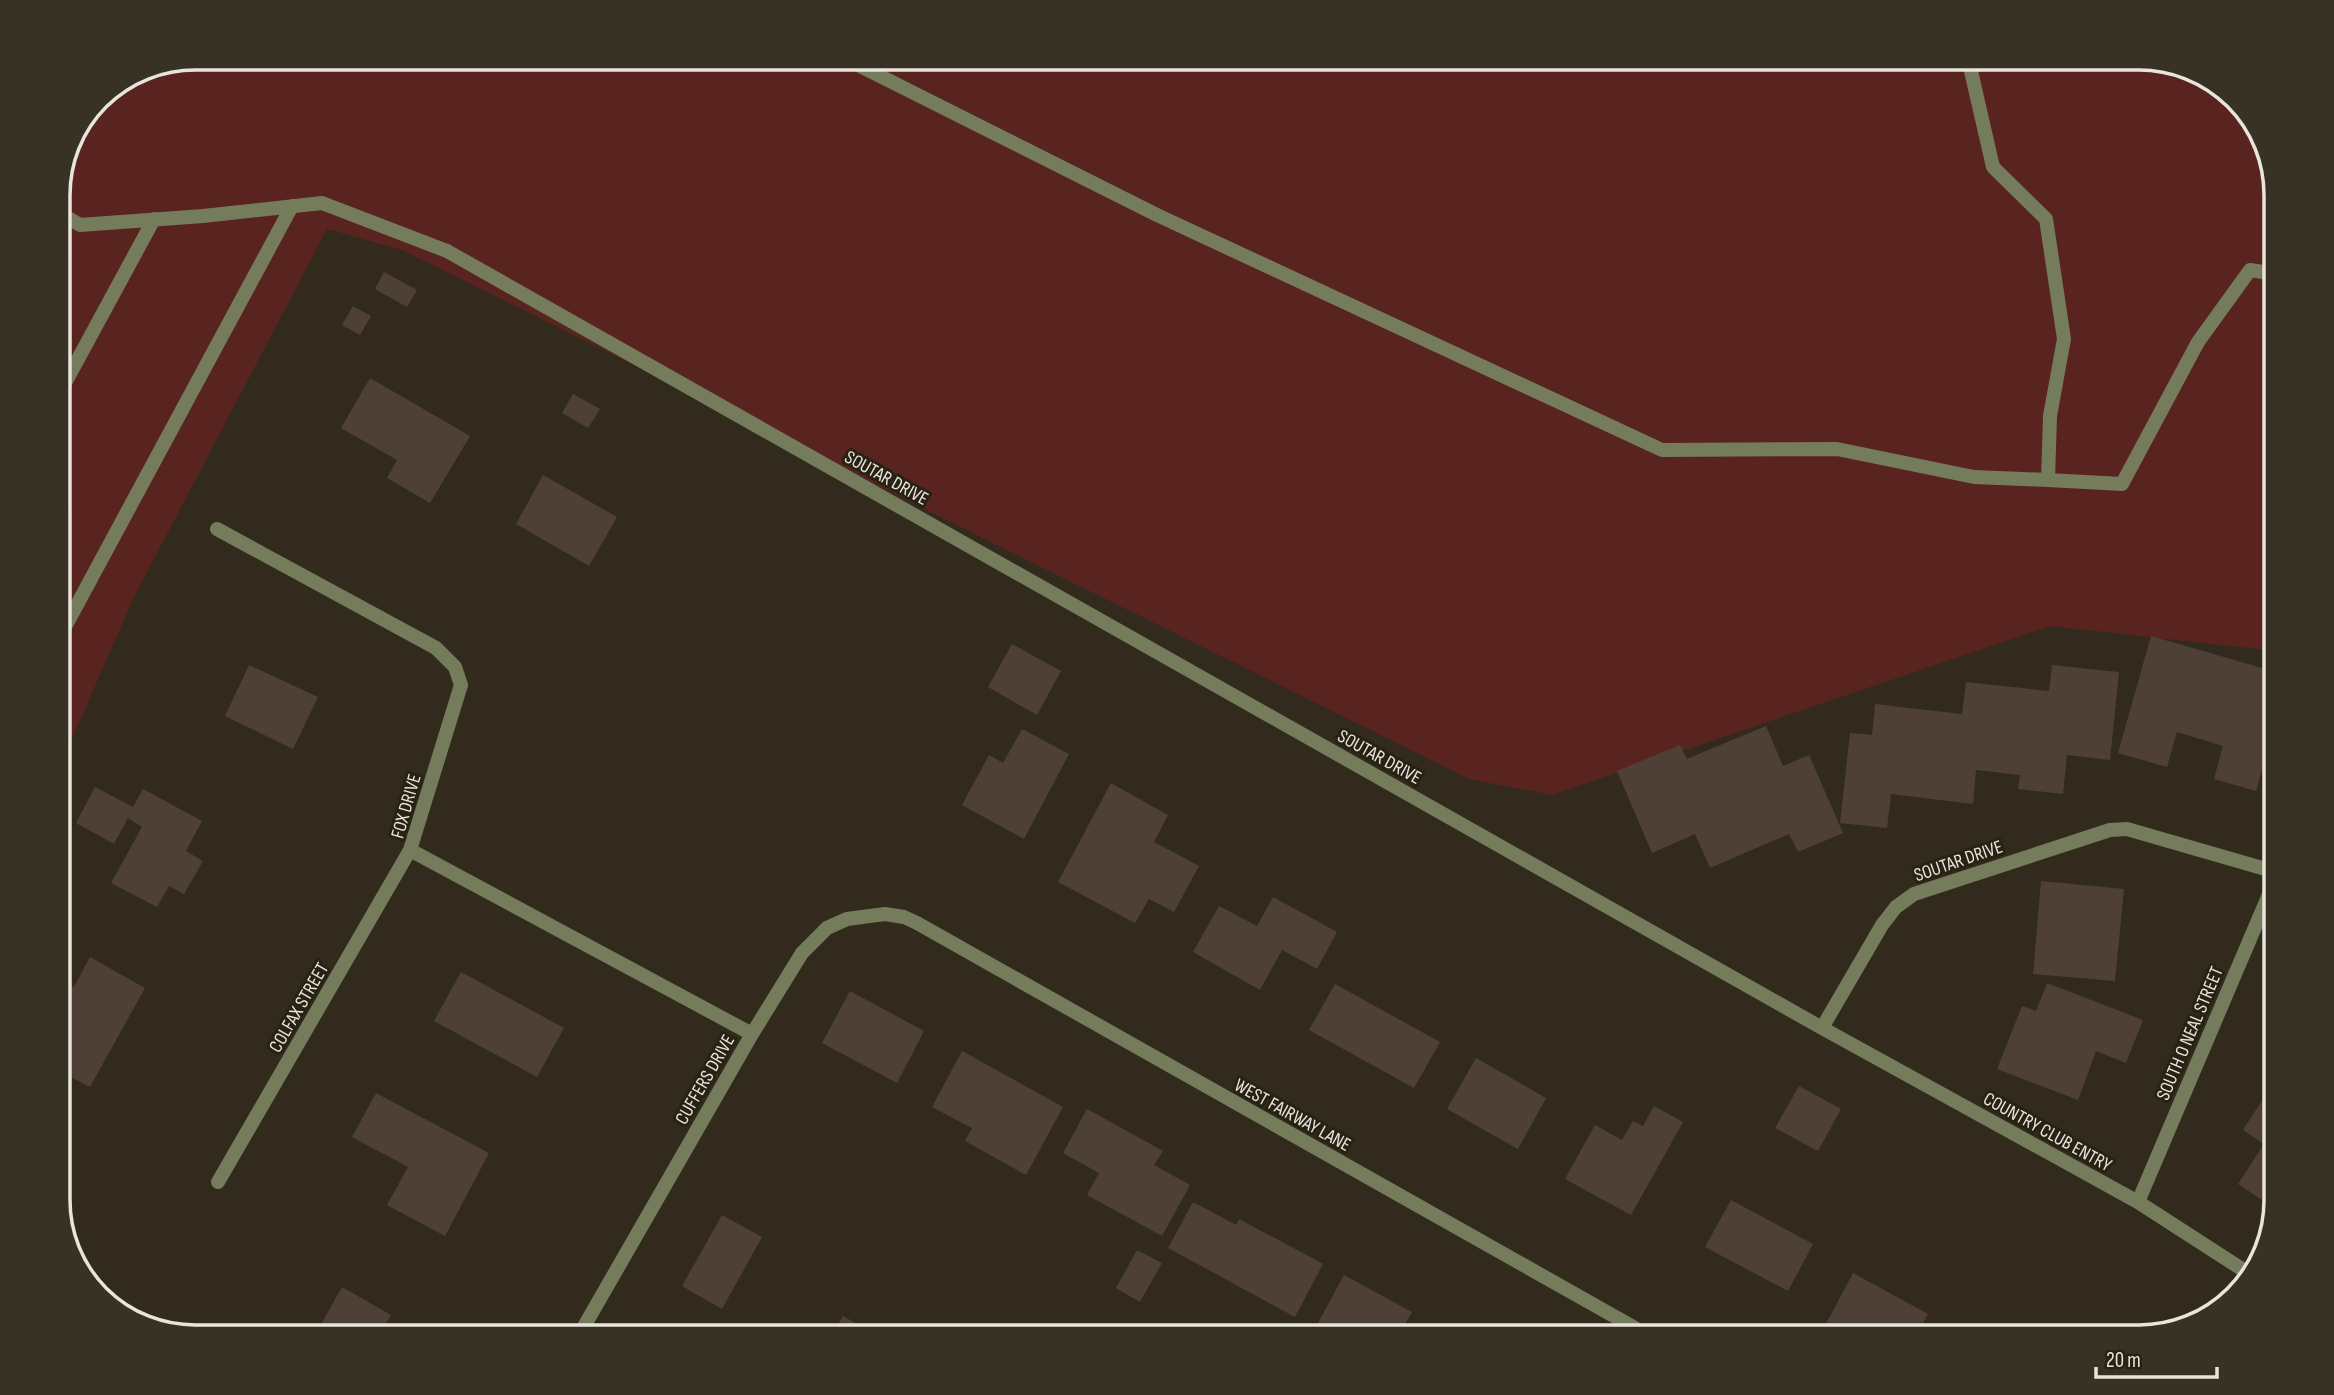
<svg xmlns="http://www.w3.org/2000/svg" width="2334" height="1395" font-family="'Sofia Sans Condensed',sans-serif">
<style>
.green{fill:#59241f}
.building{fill:#4e4036}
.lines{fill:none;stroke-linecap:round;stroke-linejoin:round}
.service{stroke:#757c5b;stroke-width:14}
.minor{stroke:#757c5b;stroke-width:14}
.labels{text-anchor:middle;stroke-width:6;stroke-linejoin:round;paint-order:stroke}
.street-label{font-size:19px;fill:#e9e5dc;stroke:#282214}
.rim{fill:none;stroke:#e9e5dc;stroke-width:3.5}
</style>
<rect width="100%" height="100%" fill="#322b1d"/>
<!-- green -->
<path class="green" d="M196,58H2138L2208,76L2258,126L2276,187V651L2050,626L1552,795L1469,779L402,250L327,229L134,597L58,771V187L68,142L98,98L143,68Z"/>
<!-- building -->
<path class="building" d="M384,272L417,290L407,307L375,289Z
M353,306L371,316L360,335L342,325Z
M370,378L470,436L430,503L387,478L397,460L341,428Z
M573,394L600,409L588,428L562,413Z
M543,475L617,517L589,566L516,524Z
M2151,636L2276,672V762L2265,759L2256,791L2214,779L2223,746L2177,732L2167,767L2118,753Z
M1012,644L1061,671L1037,715L988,687Z
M249,665L318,697L293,749L225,716Z
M2052,665L2119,672L2110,760L2067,755L2063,794L2018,789L2020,775L1976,770L1973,804L1891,794L1887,828L1840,823L1850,733L1872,735L1875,704L1962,714L1966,682L2049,691Z
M1766,726L1783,766L1809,755L1843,833L1798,852L1789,834L1710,868L1695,834L1652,853L1617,771L1680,745L1687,759Z
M1022,729L1069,754L1024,839L962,805L989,755L1003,763Z
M1111,783L1168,815L1154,842L1199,866L1174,912L1149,899L1135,923L1058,882Z
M95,787L133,807L143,789L202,821L186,851L203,861L184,894L169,886L157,907L111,883L142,827L128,818L114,844L76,823Z
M2041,881L2124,889L2115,981L2033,974Z
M1273,897L1337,932L1317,969L1282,950L1260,990L1193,952L1219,906L1257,926Z
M90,957L145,988L90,1087L58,1070V978L74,987Z
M461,972L564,1028L537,1077L434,1021Z
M2047,983L2143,1020L2126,1063L2096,1051L2078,1100L1997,1069L2022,1006L2036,1011Z
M1335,984L1440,1042L1414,1088L1309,1030Z
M850,991L924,1031L897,1083L822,1043Z
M962,1051L1063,1107L1026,1175L965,1141L972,1128L932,1107Z
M1476,1058L1546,1098L1518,1149L1447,1109Z
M2276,1079V1200L2274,1208L2238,1184L2264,1144L2243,1130Z
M1799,1086L1841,1109L1818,1151L1775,1128Z
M376,1093L489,1153L445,1236L387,1205L408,1167L352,1137Z
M1654,1106L1683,1122L1631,1215L1565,1179L1595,1125L1622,1140L1633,1121L1643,1126Z
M1087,1109L1163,1151L1154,1165L1190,1185L1162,1236L1087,1195L1099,1173L1063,1153Z
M1731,1200L1813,1244L1788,1291L1705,1247Z
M1193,1202L1236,1225L1239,1219L1323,1264L1295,1317L1168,1248Z
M722,1215L762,1237L722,1309L682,1286Z
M1137,1250L1162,1263L1140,1302L1116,1288Z
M1853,1273L1928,1314L1915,1337H1852L1826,1324Z
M1344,1275L1412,1312L1398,1337H1343L1318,1323Z
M342,1287L391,1315L378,1337H314Z
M843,1316L880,1337H830Z"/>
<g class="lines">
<!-- service -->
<path class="service" d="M844,58L1157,215L1662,450L1837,449L1974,477L2048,480L2050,416L2064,339L2046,219L1993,167L1968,58
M58,212L80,225L203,216L322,203L447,251
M58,396L154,219
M2048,480L2122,484L2198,342L2250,270L2276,274
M58,640L292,206"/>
<!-- minor -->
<path class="minor" d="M447,251L1822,1028L2138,1202L2251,1275
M217,529L436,648L455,667L461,685L410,850L218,1182
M410,850L752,1034
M1822,1028L1882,925L1896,907L1914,894L2110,830L2127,829L2276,872
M2138,1202L2276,878
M578,1337L752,1034L802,953L827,928L847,919L885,914L904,917L917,923L1651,1337"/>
</g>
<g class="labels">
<!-- street labels -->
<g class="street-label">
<text transform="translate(887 477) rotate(29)" y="7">SOUTAR DRIVE</text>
<text transform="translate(1380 756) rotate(29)" y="7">SOUTAR DRIVE</text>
<text transform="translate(405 806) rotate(-74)" y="7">FOX DRIVE</text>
<text transform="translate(1958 860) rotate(-19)" y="7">SOUTAR DRIVE</text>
<text transform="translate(298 1007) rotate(-60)" y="7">COLFAX STREET</text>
<text transform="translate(2189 1033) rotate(-67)" y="7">SOUTH O NEAL STREET</text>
<text transform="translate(704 1079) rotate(-60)" y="7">CUFFERS DRIVE</text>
<text transform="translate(1293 1114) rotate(29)" y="7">WEST FAIRWAY LANE</text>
<text transform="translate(2048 1131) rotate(29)" y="7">COUNTRY CLUB ENTRY</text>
</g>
</g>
<!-- crop -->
<path d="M0 0H2334V1395H0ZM195 70H2139A125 125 0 0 1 2264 195V1200A125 125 0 0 1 2139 1325H195A125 125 0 0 1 70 1200V195A125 125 0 0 1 195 70Z" fill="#373224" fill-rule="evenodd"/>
<path class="rim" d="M195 70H2139A125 125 0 0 1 2264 195V1200A125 125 0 0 1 2139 1325H195A125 125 0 0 1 70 1200V195A125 125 0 0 1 195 70Z"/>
<!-- scale -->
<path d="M2096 1367v10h121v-10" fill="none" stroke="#e9e5dc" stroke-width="3.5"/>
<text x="2106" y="1367" font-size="21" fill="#e9e5dc" stroke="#282214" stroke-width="5" paint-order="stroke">20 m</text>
</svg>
